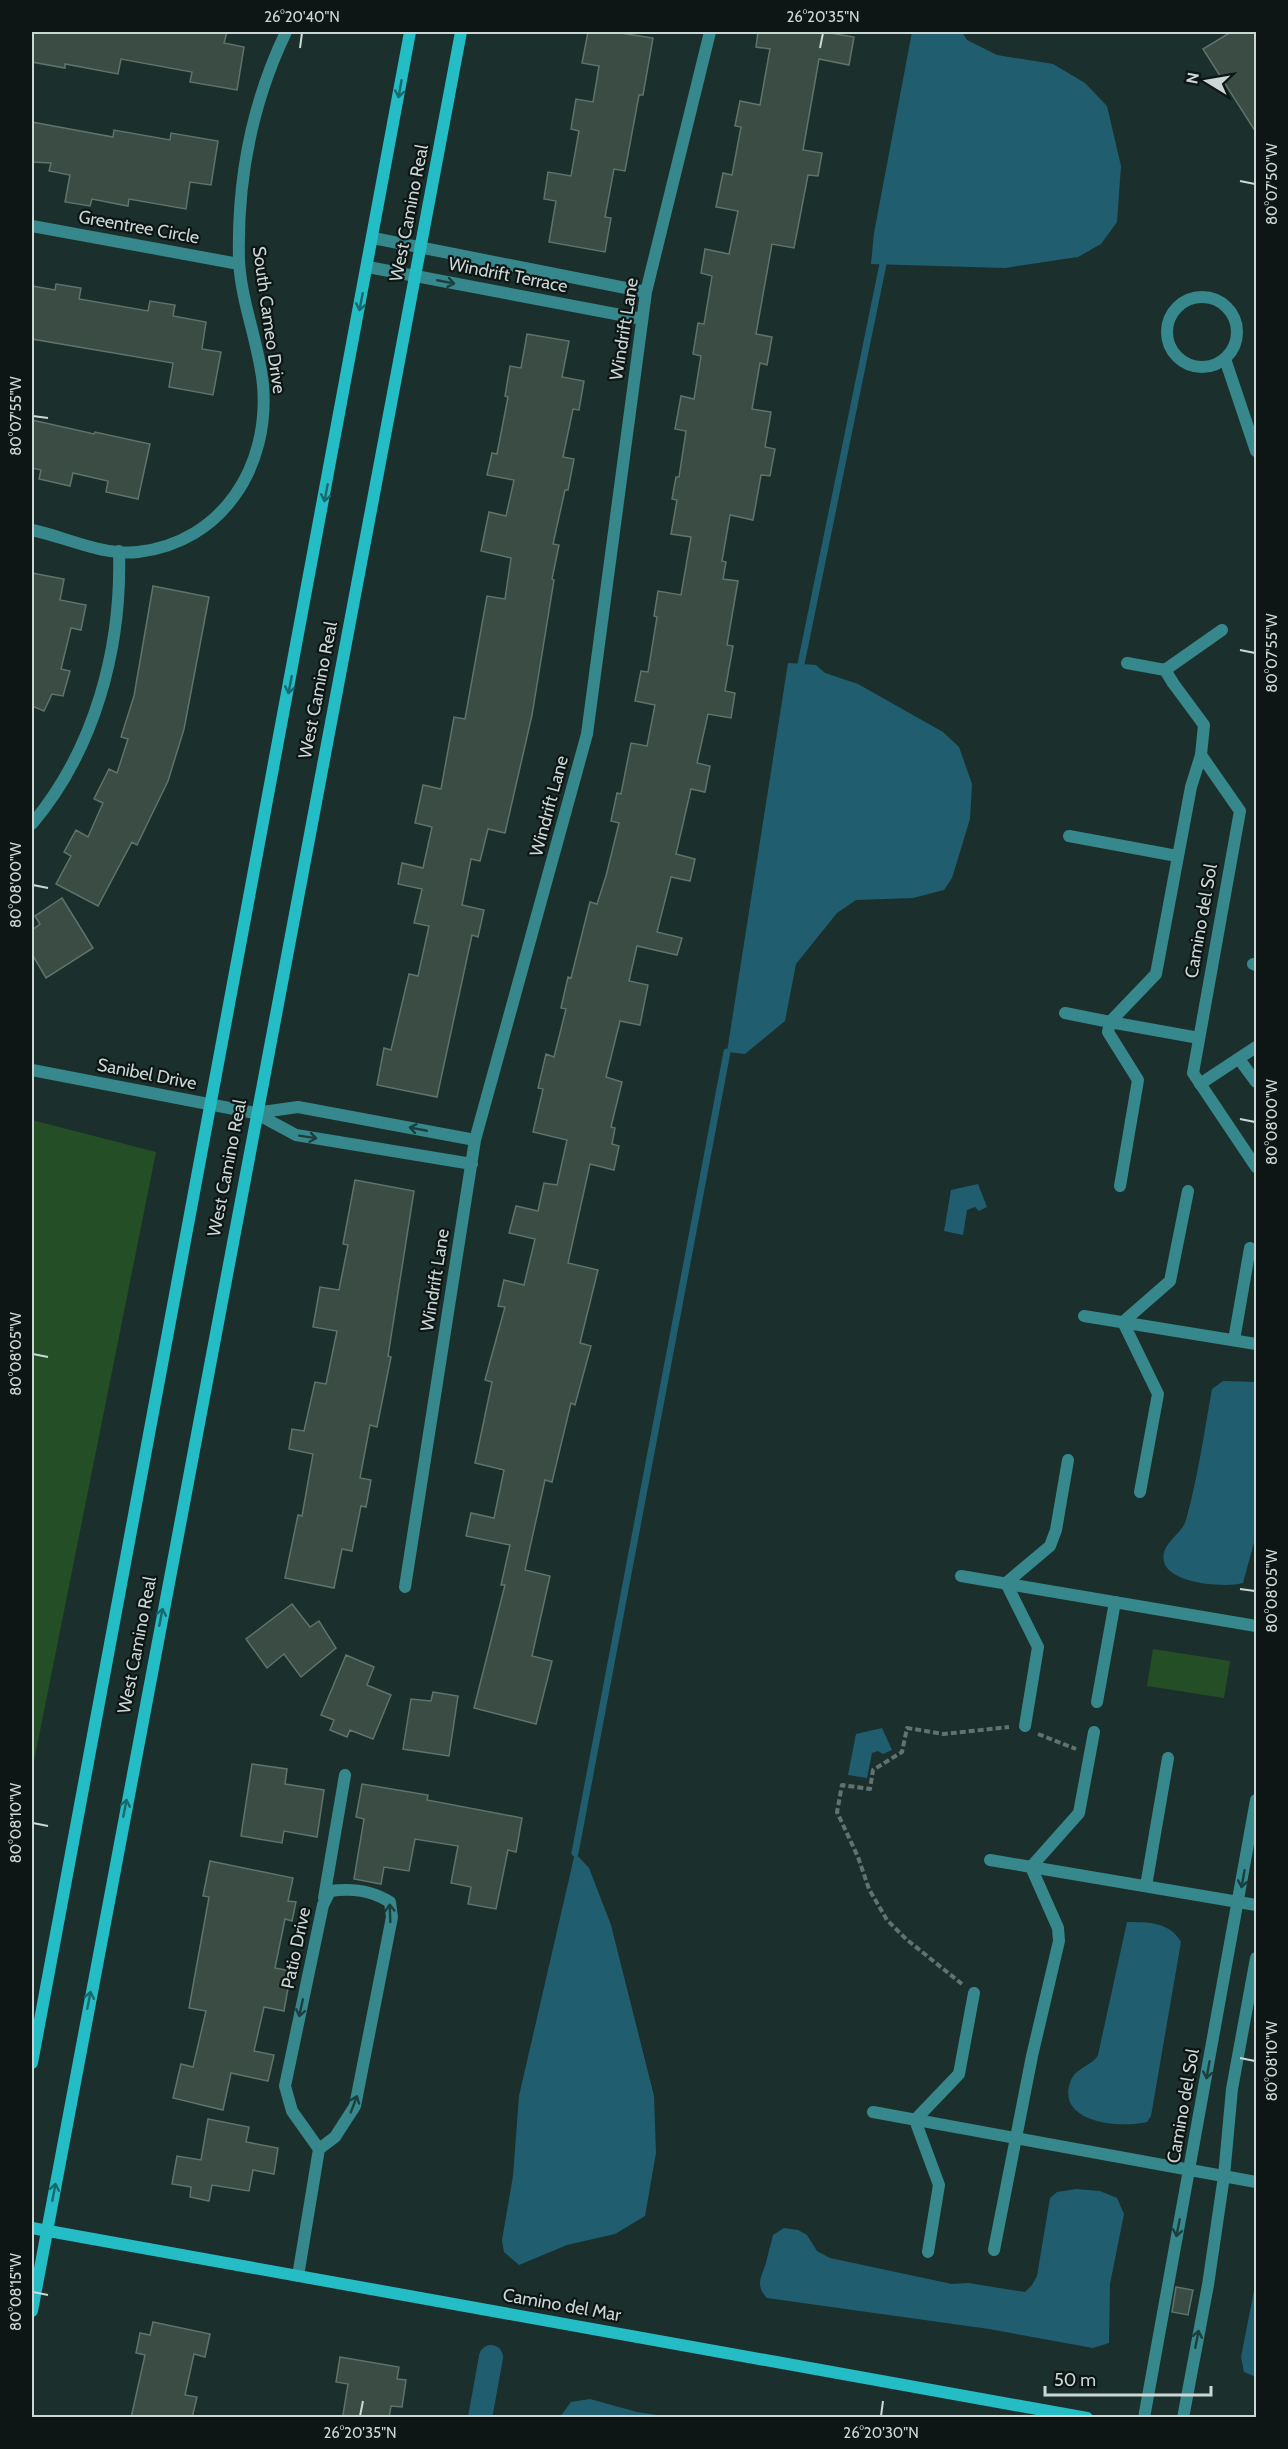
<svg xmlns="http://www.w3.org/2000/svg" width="1288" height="2449" font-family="Cabin,sans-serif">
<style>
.green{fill:#244e26}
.water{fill:#205d6f}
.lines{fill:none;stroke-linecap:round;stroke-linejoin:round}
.stream{stroke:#205d6f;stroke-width:7}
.canal{stroke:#205d6f;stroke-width:24}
.building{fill:#3a4c43;stroke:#60736a;stroke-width:1.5}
.path{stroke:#61726f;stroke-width:4;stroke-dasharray:6 3;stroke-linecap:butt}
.lane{stroke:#37888d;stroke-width:12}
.street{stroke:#37888d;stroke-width:12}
.secondary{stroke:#24bcc5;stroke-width:12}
.oneway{stroke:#18696c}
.oneway2{stroke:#1c3e3e}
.ticks{fill:none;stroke:#cbd7d5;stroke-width:2}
.labels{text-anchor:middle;stroke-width:4.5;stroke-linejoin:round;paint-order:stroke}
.street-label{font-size:18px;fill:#cbd7d5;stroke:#0d1614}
.neatline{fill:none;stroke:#cbd7d5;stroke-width:2}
.ticks-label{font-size:15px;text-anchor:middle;fill:#cbd7d5}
</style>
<rect width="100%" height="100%" fill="#1b302c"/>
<!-- green -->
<path class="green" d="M32,1120L156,1152L32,1771Z
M1153,1649L1230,1661L1224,1698L1147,1686Z"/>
<!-- water -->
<path class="water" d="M912,32H962L967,40L997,55L1053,64L1085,83L1107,106L1121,166L1117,222L1101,244L1078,257L1005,268L871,264L874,233Z
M788,663L816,665L825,673L858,684L943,732L959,747L972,784L970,819L952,878L944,890L913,898L856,900L837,913L796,964L785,1021L745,1054L727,1052Z
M978,1184L987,1207L979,1211L975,1207L967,1210L963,1235L944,1231L951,1190Z
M1223,1381L1256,1382V1535L1243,1583C1226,1588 1170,1584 1164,1562C1160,1543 1182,1535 1186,1520C1198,1477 1204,1433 1212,1389Z
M882,1728L892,1750L883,1754L878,1751L872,1753L867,1778L848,1775L856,1734Z
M575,1853L589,1868L611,1925L654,2096L656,2153L645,2216L615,2234L567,2245L519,2265L504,2252L502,2240L513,2176L519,2096Z
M1127,1922C1148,1922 1170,1922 1181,1942L1151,2116L1147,2122C1119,2129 1054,2122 1071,2080C1077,2067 1092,2066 1098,2055Z
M1076,2189L1100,2191L1117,2198L1124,2214L1110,2284L1109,2343L1093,2348L989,2329L767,2298C755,2285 761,2278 766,2263C768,2254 771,2244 773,2235L784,2228L798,2230L807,2235L817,2251L830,2258L952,2284L968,2283L1025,2292L1032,2285L1037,2276L1050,2198L1057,2192Z
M1256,2281V2377L1244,2372L1241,2357Z
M590,2399L637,2412L671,2417H560L571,2402Z"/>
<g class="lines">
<!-- stream -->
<path class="stream" d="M801,664L883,264
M575,1853L727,1052"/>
<!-- canal -->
<path class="canal" d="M480,2418L491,2357"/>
</g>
<!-- building -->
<path class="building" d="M32,32H227L224,43L244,47L237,90L190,82L192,72L121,59L118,74L65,64V68L32,62Z
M588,32H614L653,38L643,95H639L625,171L614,169L605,217L611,218L605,252L549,242L556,201L544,199L548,172L571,176L579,131L571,129L576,99L593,102L599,66L582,63Z
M758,32H824L854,37L849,65L819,59L803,150L822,153L818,176L808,175L794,248L772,244L756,334L772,337L767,365L760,363L752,409L771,412L765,447L775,449L770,476L761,475L753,520L730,515L722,561L726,562L723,579L738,581L727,645L733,646L725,691L735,693L731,718L708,714L697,763L710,766L705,792L691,789L676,854L695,859L690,881L671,877L657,932L682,938L677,955L637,946L629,981L648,985L640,1025L620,1021L606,1077L622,1082L611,1127L615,1128L612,1144L619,1146L614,1170L590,1164L568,1263L598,1270L580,1343L591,1346L575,1405L571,1403L552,1482L545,1480L525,1570L550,1576L532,1656L552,1661L536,1724L474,1708L505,1585H501L510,1545L466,1536L471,1513L494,1518L504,1470L475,1463L492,1382L485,1380L505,1307L498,1306L504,1280L524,1285L535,1239L509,1233L516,1206L538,1211L544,1183L557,1185L567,1140L533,1132L543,1089L538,1088L546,1054L554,1057L566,1009L561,1008L568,977L571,978L590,902L597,904L606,876L619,823L611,821L617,793L621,794L631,743L647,746L655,705L635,701L641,671L648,672L657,617L654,616L658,591L681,595L691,537L671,534L677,500L672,499L676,477H679L686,431L675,429L681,396L694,399L701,356L693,354L698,323L704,324L712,276L701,273L705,249L729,254L738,211L716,207L723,173L732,175L741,127L735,126L740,101L760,105L770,49L756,47Z
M1231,32H1257V134L1203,49Z
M32,122L113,137L114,130L170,140L171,133L218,141L211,185L190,182L186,209L129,199L128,206L92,199L90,206L65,202L70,175L49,171L51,163L32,162Z
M56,284L81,288L79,299L148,311L150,301L175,305L173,316L206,322L202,349L221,352L213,395L169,387L173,363L32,339V286L55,290Z
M527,334L569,341L562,377L584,381L579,410L573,409L563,457L574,459L568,490H565L553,544L559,545L552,579L554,580L532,715L505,833L488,829L480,861L471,859L462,905L484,910L478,937L472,935L437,1097L377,1085L384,1048L391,1050L409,974L418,976L429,926L414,923L422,889L398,884L402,863L423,868L432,827L415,823L423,785L441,789L454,717L465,719L487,596L505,599L511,558L481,551L489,512L506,516L514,480L487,475L492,453L497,454L508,397L505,396L510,366L521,368Z
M32,420L94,434L95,432L150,444L138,499L106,492L108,481L73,473L70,486L39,479L41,470L32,468Z
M32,573L64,579L60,600L86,605L81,630L71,628L61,669L70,671L63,696L52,694L44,711L32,706Z
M153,586L209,597L184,729L168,781L137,845L132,842L98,906L56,884L71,856L64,852L76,830L88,837L103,803L94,799L109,769L117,773L128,739L121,737L134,696Z
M62,898L93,948L46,978L32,954V930L40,924L35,916Z
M355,1180L414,1191L388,1356L391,1357L377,1427L370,1425L360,1478L371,1480L366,1507L361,1506L352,1551L342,1549L334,1588L285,1578L298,1515L302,1516L313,1454L289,1449L292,1429L304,1431L315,1382L326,1384L337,1331L313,1327L320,1287L339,1290L348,1245L343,1244Z
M292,1604L310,1627L319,1621L336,1648L301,1677L284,1654L267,1668L246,1639Z
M346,1655L374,1667L367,1685L391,1695L373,1739L350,1730L347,1737L330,1730L334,1720L321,1715Z
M433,1692L458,1696L449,1756L403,1749L411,1699L431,1701Z
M252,1764L287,1769L285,1784L324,1790L317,1837L284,1831L282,1843L241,1836Z
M362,1784L428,1795L427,1800L522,1818L516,1852L508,1850L496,1909L468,1904L471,1887L451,1883L458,1846L415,1839L409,1871L384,1867L381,1884L354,1879L364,1819L356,1817Z
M210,1861L293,1878L288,1901L296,1902L292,1921L285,1919L275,1968L291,1971L284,2011L264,2007L254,2051L274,2055L268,2081L231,2073L223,2110L173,2098L181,2064L193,2067L206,2011L189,2008L209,1897L203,1896Z
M208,2119L249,2127L246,2142L278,2148L274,2174L253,2170L249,2191L212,2185L209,2201L190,2197L191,2187L172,2184L177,2156L201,2160Z
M1176,2287L1193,2290L1188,2315L1172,2312Z
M153,2322L210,2334L205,2357L194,2354L185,2395L197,2397L192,2418H131L145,2355L136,2353L140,2333L150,2335Z
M340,2357L399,2367L397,2379L406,2380L402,2407L391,2406L389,2418H358L343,2415L348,2384L336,2382Z"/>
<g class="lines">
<!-- path -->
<path class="path" d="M1038,1734L1076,1749
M962,1984L906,1939L887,1920L869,1889L858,1857L837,1812L842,1785L870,1789L873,1770L902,1752L907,1728L944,1734L1009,1727"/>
<!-- lane -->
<path class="lane" d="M1127,663L1165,670
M1173,683L1165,670L1222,630
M1069,836L1177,856
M1253,964L1256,965
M1065,1013L1110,1022L1156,974L1191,787L1201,755
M1239,1059L1256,1082
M1200,1084L1256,1047
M1120,1186L1138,1080L1108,1032L1110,1022L1199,1038
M1234,1340L1250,1248
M1140,1492L1158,1394L1123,1322L1170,1281L1188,1191
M1097,1702L1115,1602
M1025,1726L1038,1647L1006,1583L1050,1546L1056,1530L1068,1460
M1146,1886L1168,1758
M994,2250L1032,2056L1059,1941L1058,1928L1031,1867L1079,1813L1094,1732
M928,2252L939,2185L915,2120L959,2074L974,1993"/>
<!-- street -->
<path class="street" d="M32,226L239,264
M373,238L646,292
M368,267L642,319
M1167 332a35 35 0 1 1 70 0a35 35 0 1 1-70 0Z
M1225,359L1256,451
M32,530C66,537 102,556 138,552C223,542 270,466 263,385C259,343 241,303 239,260C237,181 252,103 286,32
M1173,683L1204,725L1201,755L1240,811L1193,1073L1256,1167
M32,824C95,749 122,648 119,551
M32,1070L255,1113L296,1135L472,1164
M255,1113L298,1107L475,1140
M1084,1316L1256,1344
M961,1576L1256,1626
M405,1587L475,1140L587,734L646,292L710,32
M990,1860L1256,1905
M324,1898L345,1775
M873,2112L1256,2182
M298,2276L319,2149L335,2137L355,2106L392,1917L390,1902C371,1890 352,1888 330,1891L323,1905L285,2086L292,2111L319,2149
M1144,2418L1256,1800
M1183,2418L1208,2285L1224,2176L1232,2089L1256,1958"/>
<!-- secondary -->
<path class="secondary" d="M32,2063L410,32
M32,2228L1087,2418
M32,2311L461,32"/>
</g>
<!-- one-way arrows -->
<defs><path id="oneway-shaft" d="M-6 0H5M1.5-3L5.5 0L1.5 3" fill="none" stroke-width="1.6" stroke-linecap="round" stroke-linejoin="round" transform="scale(1.5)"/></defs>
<g class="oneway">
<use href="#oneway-shaft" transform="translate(400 89) rotate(100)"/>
<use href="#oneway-shaft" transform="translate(361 302) rotate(101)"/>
<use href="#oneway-shaft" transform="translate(326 493) rotate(101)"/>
<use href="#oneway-shaft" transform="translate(290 685) rotate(101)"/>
<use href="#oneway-shaft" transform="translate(161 1617) rotate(-79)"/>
<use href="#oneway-shaft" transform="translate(125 1808) rotate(-79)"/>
<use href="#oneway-shaft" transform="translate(89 2000) rotate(-79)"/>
<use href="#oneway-shaft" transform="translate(54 2192) rotate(-79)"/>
</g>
<g class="oneway2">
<use href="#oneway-shaft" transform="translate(446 282) rotate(11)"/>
<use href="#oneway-shaft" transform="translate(418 1129) rotate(-169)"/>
<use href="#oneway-shaft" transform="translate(308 1137) rotate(9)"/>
<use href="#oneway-shaft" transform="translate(1243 1879) rotate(100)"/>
<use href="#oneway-shaft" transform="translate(390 1913) rotate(-92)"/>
<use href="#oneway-shaft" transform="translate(301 2008) rotate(102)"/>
<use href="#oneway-shaft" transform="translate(1208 2070) rotate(100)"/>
<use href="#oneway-shaft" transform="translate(354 2104) rotate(-69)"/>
<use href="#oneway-shaft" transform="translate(1178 2228) rotate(101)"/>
<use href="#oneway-shaft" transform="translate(1197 2339) rotate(-79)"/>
</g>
<!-- ticks -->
<path class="ticks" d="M300,48L302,33M820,48L823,33M1240,181L1255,184M33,416L48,418M1240,650L1255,653M33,885L48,888M1240,1119L1255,1122M33,1354L48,1357M1240,1589L1255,1591M33,1823L48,1826M1240,2058L1255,2061M33,2292L48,2295M360,2416L363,2401M881,2416L883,2401"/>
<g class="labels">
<!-- street labels -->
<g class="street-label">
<text transform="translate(409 213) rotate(-79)" y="6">West Camino Real</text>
<text transform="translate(139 227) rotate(10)" y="6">Greentree Circle</text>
<text transform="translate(508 275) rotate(11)" y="6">Windrift Terrace</text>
<text transform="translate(269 320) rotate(82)" y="6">South Cameo Drive</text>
<text transform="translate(624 329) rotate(-81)" y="6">Windrift Lane</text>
<text transform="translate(318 690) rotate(-79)" y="6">West Camino Real</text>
<text transform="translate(549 806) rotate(-75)" y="6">Windrift Lane</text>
<text transform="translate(1201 921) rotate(-80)" y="6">Camino del Sol</text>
<text transform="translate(147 1074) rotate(11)" y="6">Sanibel Drive</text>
<text transform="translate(227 1168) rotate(-79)" y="6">West Camino Real</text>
<text transform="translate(435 1280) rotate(-81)" y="6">Windrift Lane</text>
<text transform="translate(137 1645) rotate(-79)" y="6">West Camino Real</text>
<text transform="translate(296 1948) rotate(-78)" y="6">Patio Drive</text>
<text transform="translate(1183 2106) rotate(-80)" y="6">Camino del Sol</text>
<text transform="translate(562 2305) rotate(10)" y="6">Camino del Mar</text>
</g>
</g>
<!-- border -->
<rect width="1288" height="2449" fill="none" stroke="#0d1614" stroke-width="66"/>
<!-- north arrow -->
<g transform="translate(1207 81) rotate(281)" stroke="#0d1614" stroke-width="4.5" paint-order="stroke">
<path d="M0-4.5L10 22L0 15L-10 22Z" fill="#cbd7d5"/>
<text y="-9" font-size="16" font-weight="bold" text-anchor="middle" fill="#cbd7d5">N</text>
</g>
<!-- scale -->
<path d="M1045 2386v9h166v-9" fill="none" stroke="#cbd7d5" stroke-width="3"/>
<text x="1054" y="2386" font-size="18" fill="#cbd7d5" stroke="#0d1614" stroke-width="4.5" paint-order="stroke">50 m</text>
<rect x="33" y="33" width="1222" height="2383" class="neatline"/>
<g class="ticks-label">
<text x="302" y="22">26°20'40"N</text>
<text x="823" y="22">26°20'35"N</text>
<text transform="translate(1272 184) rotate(-90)" y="5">80°07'50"W</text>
<text transform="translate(16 416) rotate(-90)" y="5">80°07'55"W</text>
<text transform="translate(1272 653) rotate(-90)" y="5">80°07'55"W</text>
<text transform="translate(16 885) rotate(-90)" y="5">80°08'00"W</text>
<text transform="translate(1272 1122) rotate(-90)" y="5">80°08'00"W</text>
<text transform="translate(16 1354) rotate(-90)" y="5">80°08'05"W</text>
<text transform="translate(1272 1591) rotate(-90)" y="5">80°08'05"W</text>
<text transform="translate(16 1823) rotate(-90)" y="5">80°08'10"W</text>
<text transform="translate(1272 2061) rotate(-90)" y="5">80°08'10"W</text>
<text transform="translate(16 2292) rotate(-90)" y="5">80°08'15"W</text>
<text x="360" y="2438">26°20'35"N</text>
<text x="881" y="2438">26°20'30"N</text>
</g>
</svg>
